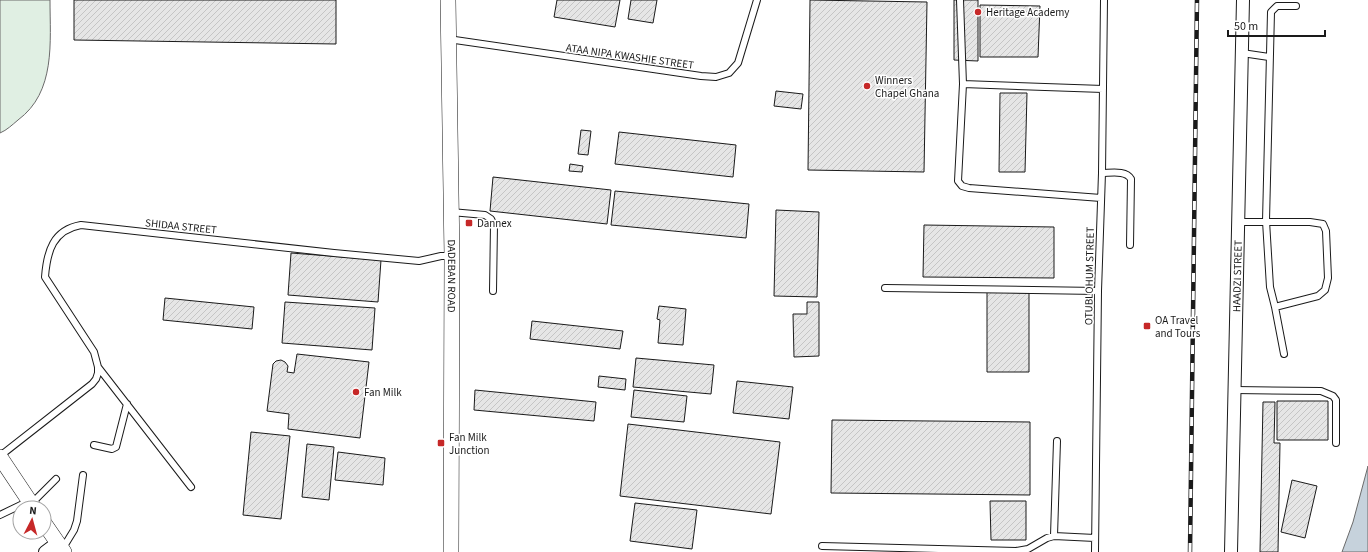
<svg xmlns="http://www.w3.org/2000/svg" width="1368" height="552" font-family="'Source Sans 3',sans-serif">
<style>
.pitch{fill:#e0efe3;stroke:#6a6a6a}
.water{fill:#c6d2dc;stroke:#6a6a6a}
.building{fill:url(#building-hatch);stroke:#1a1a1a}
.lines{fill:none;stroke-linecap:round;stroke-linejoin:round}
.service-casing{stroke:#1a1a1a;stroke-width:8}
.minor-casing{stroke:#1a1a1a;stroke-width:14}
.tertiary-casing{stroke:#1a1a1a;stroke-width:16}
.service{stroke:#fff;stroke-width:6}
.minor{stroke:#fff;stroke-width:12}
.tertiary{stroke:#fff;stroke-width:15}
.rail-casing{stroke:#1a1a1a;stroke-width:4.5}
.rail{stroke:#fff;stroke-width:3;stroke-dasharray:9;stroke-linecap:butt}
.poi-dot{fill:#c62828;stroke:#fff;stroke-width:1.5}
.labels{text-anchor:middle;stroke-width:3;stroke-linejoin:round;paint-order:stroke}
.poi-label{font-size:11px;fill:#1a1a1a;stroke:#fff;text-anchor:start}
.street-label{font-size:11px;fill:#1a1a1a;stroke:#fff}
</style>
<defs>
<pattern id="building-hatch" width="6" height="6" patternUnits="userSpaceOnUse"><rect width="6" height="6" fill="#e6e6e6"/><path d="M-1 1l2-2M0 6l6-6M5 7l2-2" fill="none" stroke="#c5c5c5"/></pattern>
</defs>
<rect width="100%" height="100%" fill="#fff"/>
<!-- pitch -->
<path class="pitch" d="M0,0H50C50,42 56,92 18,120C12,125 7,130 0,133Z"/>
<!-- water -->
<path class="water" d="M1368,466V552H1342L1353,522Z"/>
<!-- building -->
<path class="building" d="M74,0H336V44L74,40Z
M557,0H620L615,27L554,17Z
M631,0H657L653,23L628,19Z
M810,0L927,2L924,172L808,170Z
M954,0H978V61L954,60Z
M980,5L1040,6L1038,57H980Z
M776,91L803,94L801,109L774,106Z
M1000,93H1027L1025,172H999Z
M581,130L591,131L588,155L578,154Z
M619,132L736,145L733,177L615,164Z
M570,164L583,166L582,172L569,171Z
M493,177L611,190L607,224L490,211Z
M615,191L749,204L746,238L611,225Z
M776,210L819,212L817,297L774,296Z
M924,225L1054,227V278L923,277Z
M291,253L381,260L378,302L288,295Z
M987,292L1029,293V372H987Z
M165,298L254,307L252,329L163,320Z
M285,302L375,308L372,350L282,343Z
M807,302H819V356L794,357L793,314H807Z
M659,306L686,309L683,345L658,343L660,320L657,319Z
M532,321L623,331L620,349L530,339Z
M297,354L369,362L360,438L288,429L289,414L267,411L273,364L276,361L281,360L285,362L288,366L287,372L294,373Z
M636,358L714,365L711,394L633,387Z
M599,376L626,379L625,390L598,387Z
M737,381L793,387L789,419L733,413Z
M475,390L596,402L594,421L474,410Z
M634,390L687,396L684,422L631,417Z
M1277,401H1328V440H1277Z
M1263,402H1275L1274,443H1280L1278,552H1260Z
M832,420L1030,422V495L831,493Z
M628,424L780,442L771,514L620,496Z
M251,432L290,436L281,519L243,515Z
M307,444L334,447L329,500L302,497Z
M338,452L385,458L383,485L335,480Z
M1292,480L1317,486L1305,538L1281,532Z
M990,501H1026V540H991Z
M635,503L697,510L692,549L630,541Z"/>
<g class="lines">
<!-- service casing -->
<g class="service-casing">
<path id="service" d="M960,0L963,84L958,181L962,186L969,188L1101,198
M448,39L701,76L716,77L729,73L738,63L757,0
M1242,53L1269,57
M963,84L1103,89
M1102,173C1111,173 1126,170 1131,179L1130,245
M451,212L485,215L491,219L494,225L493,291
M1239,222H1310L1323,224L1326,231L1328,278L1325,290L1318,296L1275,307
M885,288L1098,291
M1284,354L1275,307L1270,287L1266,221L1271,12L1277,6H1296
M98,367L191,487
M1235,390L1321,391L1333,396L1336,400V443
M94,445L112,449L116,447L127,404
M0,456L92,384L96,379L98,373V367L94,352L45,277C47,251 53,230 81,225L334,253L419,261L441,256H452
M31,504L56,479
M0,515L29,501
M1054,536L1057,441
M822,546L1016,551L1028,549L1047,538L1054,536L1095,538
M63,548L74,530L77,521L83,475
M1095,552L1098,291L1102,173L1104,0"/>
</g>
<!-- minor casing -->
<g class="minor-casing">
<g id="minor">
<path d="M45,552L57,543"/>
<path id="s1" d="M1231,552L1243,0"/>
</g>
</g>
<!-- tertiary casing -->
<g class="tertiary-casing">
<g id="tertiary">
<path id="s2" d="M448,0L452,256L451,552"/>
<path d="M0,457L34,508"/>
<path d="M44,523L64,552"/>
</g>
</g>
<!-- service -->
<use href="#service" class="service"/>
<!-- minor -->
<use href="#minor" class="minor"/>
<!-- tertiary -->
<use href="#tertiary" class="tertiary"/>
<!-- rail casing -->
<g class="rail-casing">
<path id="rail" d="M1190,552L1197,0"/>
</g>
<!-- rail -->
<use href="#rail" class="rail"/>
</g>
<!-- markers -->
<g class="poi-dot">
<circle cx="978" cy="12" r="4"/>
<circle cx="867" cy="86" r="4"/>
<rect x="465" y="219" width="8" height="8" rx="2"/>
<rect x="1143" y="322" width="8" height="8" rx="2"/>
<circle cx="356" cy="392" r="4"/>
<rect x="437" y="439" width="8" height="8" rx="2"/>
</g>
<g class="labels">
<!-- poi labels -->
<g class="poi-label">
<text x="986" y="16">Heritage Academy</text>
<text x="875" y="84">Winners<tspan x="875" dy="13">Chapel Ghana</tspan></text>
<text x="477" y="227">Dannex</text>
<text x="1155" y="324">OA Travel<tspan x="1155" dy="13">and Tours</tspan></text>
<text x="364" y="396">Fan Milk</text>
<text x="449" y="441">Fan Milk<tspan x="449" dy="13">Junction</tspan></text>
</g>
<!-- street labels -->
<g class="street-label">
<text transform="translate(630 56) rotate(8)" y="4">ATAA NIPA KWASHIE STREET</text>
<text transform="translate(181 226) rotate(6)" y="4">SHIDAA STREET</text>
<text dy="4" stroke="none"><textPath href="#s2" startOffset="276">DADEBAN ROAD</textPath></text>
<text transform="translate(1089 276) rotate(-89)" y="4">OTUBLOHUM STREET</text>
<text dy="4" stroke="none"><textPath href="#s1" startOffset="276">HAADZI STREET</textPath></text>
</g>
</g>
<!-- north arrow -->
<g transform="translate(32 520) rotate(6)"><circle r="19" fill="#ffffff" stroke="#a3a3a3"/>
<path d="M0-3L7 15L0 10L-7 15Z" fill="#c62828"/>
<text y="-6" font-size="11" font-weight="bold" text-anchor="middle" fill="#1a1a1a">N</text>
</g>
<!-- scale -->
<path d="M1228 30v6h97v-6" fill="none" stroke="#1a1a1a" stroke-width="2"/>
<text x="1234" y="30" font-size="12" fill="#1a1a1a" stroke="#ffffff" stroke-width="3" paint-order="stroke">50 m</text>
</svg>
